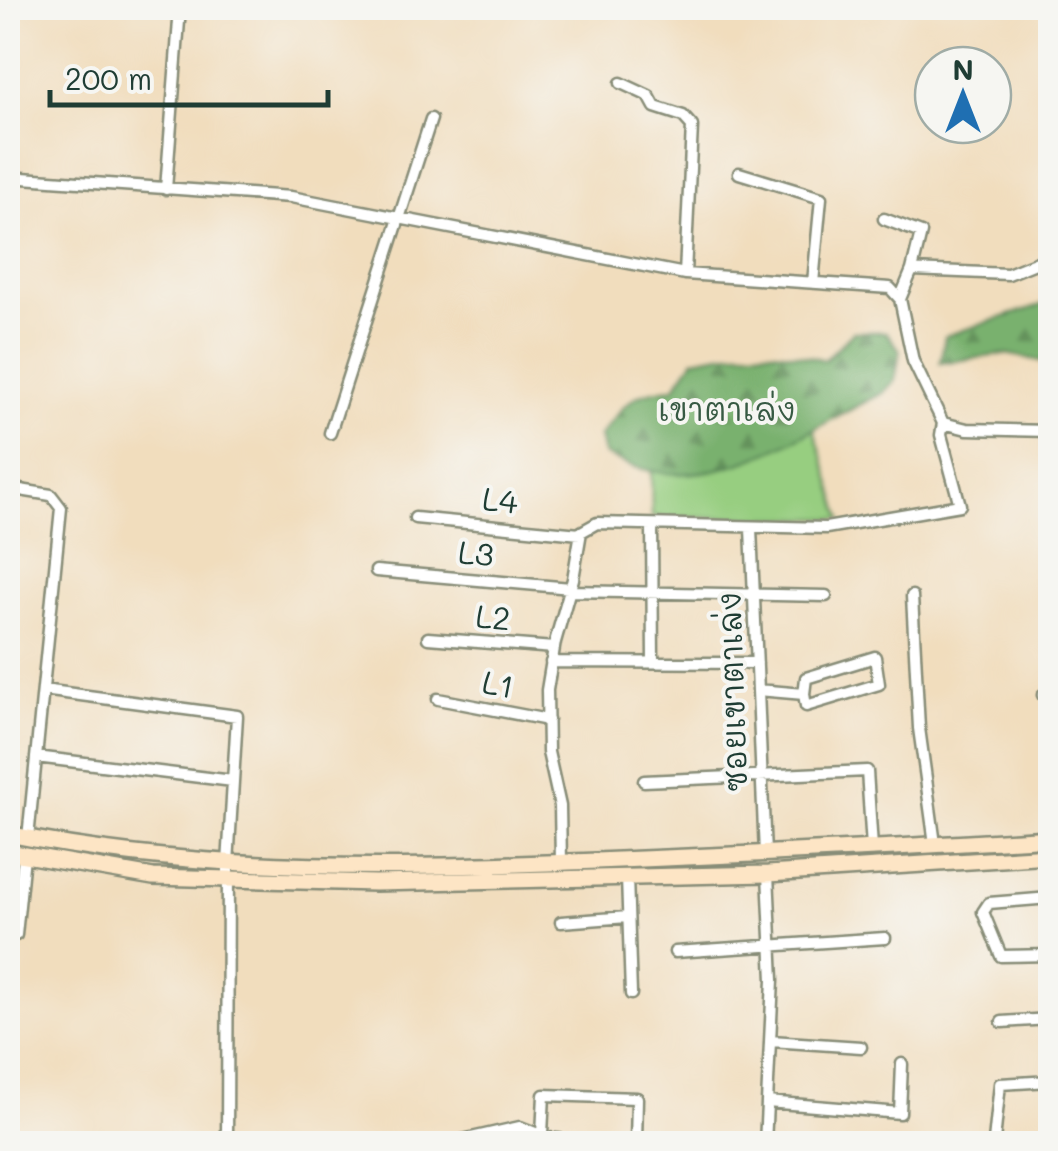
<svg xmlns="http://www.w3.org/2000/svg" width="1058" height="1151" font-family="Mali,'Playpen Sans Thai',sans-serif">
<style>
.green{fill:#97ce80;stroke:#5b865a;stroke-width:2.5}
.forest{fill:url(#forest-firs);stroke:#4c7751;stroke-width:2.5}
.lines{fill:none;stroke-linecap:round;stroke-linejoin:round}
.minor-casing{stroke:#888d78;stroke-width:15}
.secondary-casing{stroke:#888d78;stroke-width:20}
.minor{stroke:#fff;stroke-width:10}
.secondary{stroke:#fde5c5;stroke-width:15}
.labels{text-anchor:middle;stroke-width:8;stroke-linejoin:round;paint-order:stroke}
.park-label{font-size:32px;fill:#375a43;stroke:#f6f6f2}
.street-label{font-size:32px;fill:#1f3d34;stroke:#f6f6f2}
</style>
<defs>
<pattern id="forest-firs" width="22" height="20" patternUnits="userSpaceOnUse" patternTransform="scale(2.5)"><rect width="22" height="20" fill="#79b16e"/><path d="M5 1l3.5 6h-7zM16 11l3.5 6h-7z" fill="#63915b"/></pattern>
</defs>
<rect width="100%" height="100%" fill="#f6f6f2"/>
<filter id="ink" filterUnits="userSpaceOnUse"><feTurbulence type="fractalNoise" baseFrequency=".01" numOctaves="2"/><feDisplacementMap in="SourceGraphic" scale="20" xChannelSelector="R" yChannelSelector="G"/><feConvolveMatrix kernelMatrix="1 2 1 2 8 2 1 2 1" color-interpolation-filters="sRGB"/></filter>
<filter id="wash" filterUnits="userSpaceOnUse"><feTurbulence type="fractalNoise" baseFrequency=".0048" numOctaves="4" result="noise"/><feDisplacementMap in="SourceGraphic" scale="40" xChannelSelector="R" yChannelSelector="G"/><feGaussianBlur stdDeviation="2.25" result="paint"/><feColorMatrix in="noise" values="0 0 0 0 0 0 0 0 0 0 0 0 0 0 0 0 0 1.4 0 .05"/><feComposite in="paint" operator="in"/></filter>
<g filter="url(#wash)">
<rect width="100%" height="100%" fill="#f1ddbd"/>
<!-- green -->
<path class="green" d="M810,417L842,519L652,517L651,457Z"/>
<!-- forest -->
<path class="forest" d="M1050,302V363L1007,354L940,363L945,336Z
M853,332H886L900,350L895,380L883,393C795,435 705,509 604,454L600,436C626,403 631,391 674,388L694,359C747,348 773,347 825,360Z"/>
</g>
<g filter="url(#ink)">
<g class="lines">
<!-- minor casing -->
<g class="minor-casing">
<path id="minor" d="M621,83L649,96L655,107L683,116L692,126L685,274
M739,173L821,198L813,283
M8,177L291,197L685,274L890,288L900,299L913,361L943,423L967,429L1050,431
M166,189L180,8
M884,219L921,233L912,270
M900,299L912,270L1008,274L1050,257
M330,433L431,119
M8,488L51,495L61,508L28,838
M415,518L580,534
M652,525L653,662
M751,528L765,854
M376,571L571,588
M570,591L826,596
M912,596L919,728L935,844
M428,638L554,648
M551,662L757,663
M43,690L237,716L228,864L227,1144
M758,690L804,694L806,706L879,684L875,657L806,678L804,694
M1043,695L1050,693
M438,699L548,720
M36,757L233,781
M644,781L867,771L872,848
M561,862L560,806L548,752L547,690L555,642L573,579L581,532L597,523L826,528L960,505L941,435L943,423
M627,877L631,994
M1050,898L989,903L983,912L1001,956L1050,955
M561,922L628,917
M16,935L24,856
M675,952L885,938
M1002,1022L1050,1019
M771,1041L861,1047
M767,1102L900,1113L902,1064
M542,1134L544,1095L637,1098L636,1144
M994,1141L1000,1084L1050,1081
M445,1144L520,1127L548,1138L602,1144
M765,1144L773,980L768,874"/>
</g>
<!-- secondary casing -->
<g class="secondary-casing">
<path id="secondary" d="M8,834C209,875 414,869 619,860C763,854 907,847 1050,838
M8,852L153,877L375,883L768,874L1050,856"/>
</g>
<!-- minor -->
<use href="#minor" class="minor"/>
<!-- secondary -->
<use href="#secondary" class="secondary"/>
</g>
</g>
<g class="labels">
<!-- park labels -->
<g class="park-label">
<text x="727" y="421">เขาตาเล่ง</text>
</g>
<!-- street labels -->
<g class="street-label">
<text transform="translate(500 501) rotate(6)" y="11">L4</text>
<text transform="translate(476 554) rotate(5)" y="11">L3</text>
<text transform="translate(493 618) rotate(5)" y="11">L2</text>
<text transform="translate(498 685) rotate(11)" y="11">L1</text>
<text transform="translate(733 692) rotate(-92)" y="11">ซอยเขาตาเล่ง</text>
</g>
</g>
<!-- margin -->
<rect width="1058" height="1151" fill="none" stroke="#f6f6f2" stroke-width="40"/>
<!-- north arrow -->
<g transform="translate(963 95)"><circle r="48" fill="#f6f6f2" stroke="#a0aca6" stroke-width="2.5"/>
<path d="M0-8L18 38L0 25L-18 38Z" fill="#1f6fb2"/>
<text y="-15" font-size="28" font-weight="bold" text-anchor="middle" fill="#1f3d34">N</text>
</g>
<!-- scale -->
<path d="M50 90v15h278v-15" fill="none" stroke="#1f3d34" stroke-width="5"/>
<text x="65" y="90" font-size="30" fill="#1f3d34" stroke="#f6f6f2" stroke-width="8" paint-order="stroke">200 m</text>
</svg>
